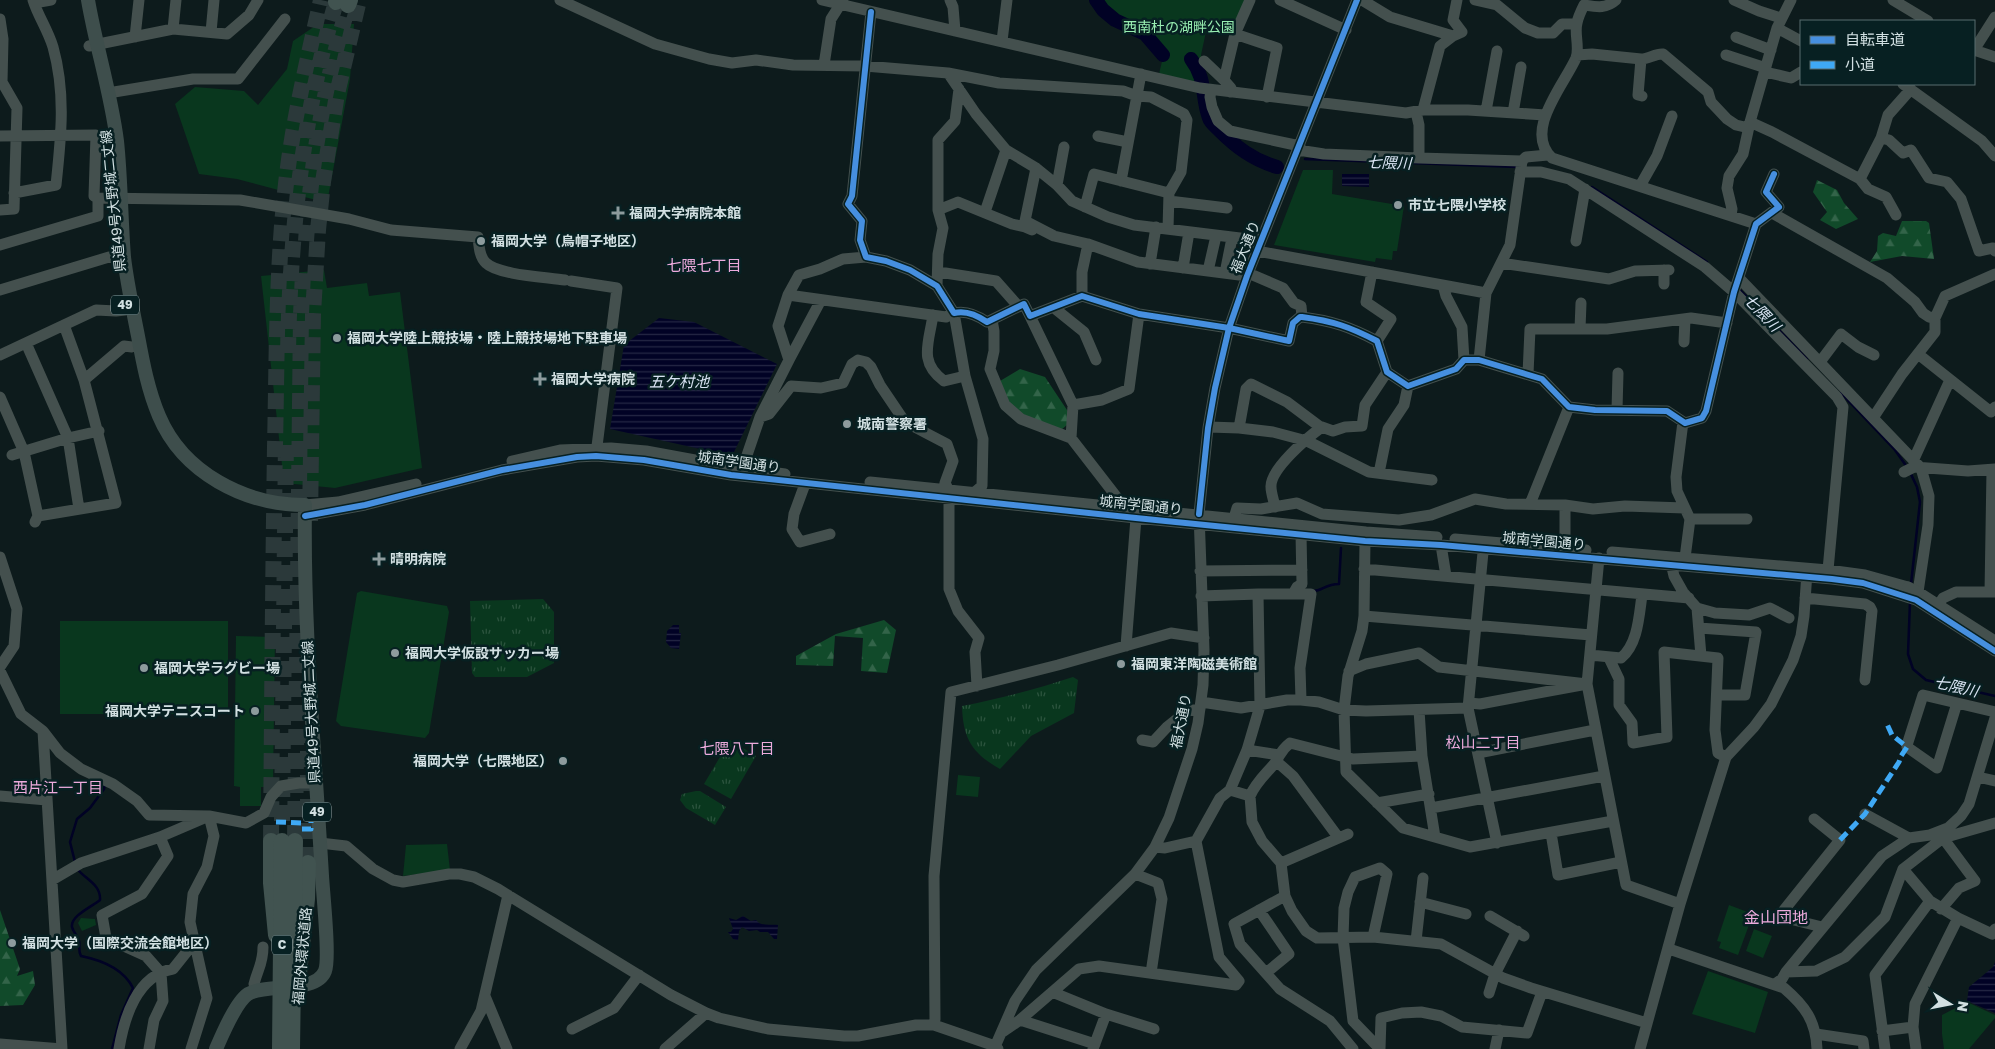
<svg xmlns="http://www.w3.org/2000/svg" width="1995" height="1049" font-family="'Golos Text','Noto Sans JP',sans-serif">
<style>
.grass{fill:url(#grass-tufts)}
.forest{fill:url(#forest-firs)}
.green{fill:#09371e}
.water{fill:url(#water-rules)}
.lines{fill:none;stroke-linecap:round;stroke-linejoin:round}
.stream{stroke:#010225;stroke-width:2.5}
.river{stroke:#010225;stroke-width:14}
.highway-tunnel{stroke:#2b393a;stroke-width:16;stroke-dasharray:16 8;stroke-linecap:butt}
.minor{stroke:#44504e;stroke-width:11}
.major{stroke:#3e4e4c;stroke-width:14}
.highway{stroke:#415350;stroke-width:16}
.minor-bridge{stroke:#44504e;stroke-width:11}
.highway-bridge{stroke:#415350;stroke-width:16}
.quiet{stroke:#3fa9f5;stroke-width:5;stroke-dasharray:10 5;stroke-linecap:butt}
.cycleway-casing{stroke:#072022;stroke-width:9}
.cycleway{stroke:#468fdf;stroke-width:6}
.poi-dot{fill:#8d9b9d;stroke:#072022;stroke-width:2}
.labels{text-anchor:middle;stroke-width:5;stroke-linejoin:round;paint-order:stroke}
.shield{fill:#072022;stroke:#95a6a8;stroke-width:1}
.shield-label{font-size:12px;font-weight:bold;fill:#d2e0e2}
.park-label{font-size:14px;fill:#98eeb1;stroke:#072022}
.street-label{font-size:14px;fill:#d2e0e2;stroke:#072022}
.poi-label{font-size:14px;font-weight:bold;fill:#d2e0e2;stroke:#072022;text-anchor:start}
.water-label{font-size:15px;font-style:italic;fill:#d8e3f2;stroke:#072022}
.neighbourhood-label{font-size:15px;fill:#ecaadc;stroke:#072022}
.quarter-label{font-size:16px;fill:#ecaadc;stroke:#072022}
</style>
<defs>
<pattern id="grass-tufts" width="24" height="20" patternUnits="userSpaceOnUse" patternTransform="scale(1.25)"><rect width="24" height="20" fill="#09371e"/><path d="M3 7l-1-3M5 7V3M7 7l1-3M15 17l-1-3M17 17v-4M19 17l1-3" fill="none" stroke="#2c543e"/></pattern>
<pattern id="forest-firs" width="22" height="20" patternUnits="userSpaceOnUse" patternTransform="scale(1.25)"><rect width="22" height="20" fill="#114a2a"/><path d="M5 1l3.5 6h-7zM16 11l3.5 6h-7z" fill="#336449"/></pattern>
<pattern id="water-rules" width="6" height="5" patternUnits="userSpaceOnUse" patternTransform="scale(1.25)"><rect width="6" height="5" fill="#010225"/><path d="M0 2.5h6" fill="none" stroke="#252744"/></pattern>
</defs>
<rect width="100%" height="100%" fill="#0d1b1c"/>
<!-- grass -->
<path class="grass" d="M543,599L554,612V663L527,677H475L472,673L470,601Z
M1073,677L1078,680L1074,713L1031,736L1000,769C972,753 963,739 962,706C1000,699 1036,689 1073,677Z
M730,740L756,756L731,799L704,784Z
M696,791H700L726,807L715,825L686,808L680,800L682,794Z"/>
<!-- forest -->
<path class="forest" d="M1817,180L1837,190L1844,203L1858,219L1836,229L1820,220L1827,212L1813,192Z
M1902,221H1926L1929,223L1934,259L1902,256L1870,262L1877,251L1878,236L1883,233L1896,236Z
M1020,369L1045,377L1069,413L1068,424L1061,430L1024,418L1008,404L1000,381Z
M884,620L896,630L887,673L861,671L863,638L835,636L833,666L796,665V656L836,634Z
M0,910L20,969L17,976L33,971L35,985L23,1005L0,1006Z"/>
<!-- green -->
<path class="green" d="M1099,0H1246L1232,31L1207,27L1201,55L1206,85L1159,74L1164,53L1146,33L1116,19Z
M318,24H354L350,79L327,203L237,179L199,174L175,104L195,87L244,91L258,105L287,69L293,41Z
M1303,170H1333L1332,194L1404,206L1397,251H1393L1392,260L1376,258L1375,262L1274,245Z
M324,270L327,288L367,283L369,296L400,292L422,468L335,488L284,483L261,276Z
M361,591L447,606L449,612L429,733L425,738L341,726L336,721L357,593Z
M60,621H228V714H60Z
M236,636L275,637L273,787H261V806H240V787L234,786Z
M958,775L980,777L978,797L956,795Z
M447,844L450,870L403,876L406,845Z
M1729,905L1753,914L1738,955L1719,948L1721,942L1717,941Z
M81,918L95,919L96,925L82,931L78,923Z
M1754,929L1772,936L1763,958L1746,951Z
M1708,971L1768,992L1755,1033L1692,1014Z
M1967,1002L1995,1015V1018L1969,1049H1944L1942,1034V1015Z"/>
<!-- water -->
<path class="water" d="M1342,174H1369V187L1342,186Z
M659,318L694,322L777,364L732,456L610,429L624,345Z
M673,625H679V633H681L679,649L671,648L666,642L667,631Z
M743,916L751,921L756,920C761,927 771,924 778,925L777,939H774L768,932H760L757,930L749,931L742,927L739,931L738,940L733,939L728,932H731L733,929L729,918L736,920Z
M1995,962V1013L1967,1001L1969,987L1993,967Z"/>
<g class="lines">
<!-- stream -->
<path class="stream" d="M1305,159L1518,167
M1592,187L1707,262
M1739,289L1807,359
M1841,393L1895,450L1907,467
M1910,472L1917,487L1920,502L1911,584
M1313,591C1323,591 1325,584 1339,584L1341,548
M1910,602L1908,654L1913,669L1926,680L1995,696
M75,862L70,842L77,819L90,808L104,789L105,784
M78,870C87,880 101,885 100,900C93,906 70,916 72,927C73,932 78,936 79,941C80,947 78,951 81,956C101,960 123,968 133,988L121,1015L112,1049"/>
<!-- river -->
<path class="river" d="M1096,0L1103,10L1115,20L1145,34L1163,55
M1191,59C1207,80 1201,96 1209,118C1210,122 1215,126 1219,130C1236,147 1253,160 1277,167"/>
<!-- highway-tunnel -->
<path class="highway-tunnel" d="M306,241C311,165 323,90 345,17
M288,353C290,234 302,117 336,2
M310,521L313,314L318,230L323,182L337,94L359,0
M282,821L286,438
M271,841C272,710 273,578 275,446C277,356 276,265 287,175C294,116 308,58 321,0
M295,841L301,314L303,273
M308,863V733"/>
<!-- minor -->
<path class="minor" d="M560,0L655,44L709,59L732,63L756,60L793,65L865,66L948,73L976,114L1006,150L1036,168L1057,185L1072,201L1108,217L1134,225L1248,239L1260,243
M822,0L1200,88L1406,113L1423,110H1468L1545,115
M950,0L953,7L955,31
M1280,0L1346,30
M1362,0L1390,17L1453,36
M1475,0L1497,5L1525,28L1538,33H1553L1562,24H1576
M1616,0C1606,9 1597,7 1584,5C1581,11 1578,17 1577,23C1574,34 1580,47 1576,58C1564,85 1523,131 1552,158L1756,224
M1734,0L1759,11L1781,18
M1893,0L1928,21
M34,3L51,0
M871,12L852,196L848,204L862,221L860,240L866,257L886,261L910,270L937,286L954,313C966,310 977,315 987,322L1024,304L1030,316L1082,296L1139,314L1229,328L1289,341L1293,323L1300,317H1302C1333,321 1350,327 1377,341L1387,372L1408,386L1456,369L1464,360H1479L1542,379L1569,407L1595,410L1667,411L1685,423L1702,418L1706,411L1734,292L1756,224L1779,207L1766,192L1774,174
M0,19L3,39L2,82L17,108L14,209L0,210
M1777,28L1801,41
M173,29L176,0
M211,32L214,0
M1235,34L1277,48L1267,97
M135,37L139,0
M1736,37L1771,50
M1002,41L1007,0
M89,46L173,29L227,34L249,15L258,0
M1974,50L1995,17
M1974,50L1995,57
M1577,55L1592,54L1641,59C1649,59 1656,53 1663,54L1708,92L1711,102L1727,119L1736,125L1749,128
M1726,55L1766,68
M1641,59L1638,95L1642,96
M1204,61L1224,80
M824,65L831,19L843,0
M1765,72L1791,78L1801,72
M948,73L999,83L1123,91L1137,96L1151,97L1184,114L1187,120L1181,172L1169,193L1168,229
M1903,84L1982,141L1995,156
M1211,90L1210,97L1212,107L1218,121L1230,131L1300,146
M1230,92L1231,88L1224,80L1235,34L1250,0
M108,93L193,79H238L285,19
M1423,110L1440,46L1453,36L1462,32L1453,20L1457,0
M1486,111L1497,51
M1416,112L1419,125V158L1522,161L1526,157L1548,155
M1513,113L1521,67
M1750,122L1772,132L1860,179L1868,189L1886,197L1896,215
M0,136L96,135L94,196L98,198L240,200L349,219L391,230L478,237C479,245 479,257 486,263C498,275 546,277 565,280
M1098,136L1128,142
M1881,138L1889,140L1903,153L1911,150L1929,178L1947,182L1961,199L1979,251L1993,248L1995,251
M1298,150L1324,154L1419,158
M1036,168L1025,221L1054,236L1088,244L1138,262L1247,276
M1520,172H1541L1569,179L1705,267L1734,292L1837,397L1843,407L1828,570
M1860,179L1881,138L1888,115L1911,89
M1121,181L1141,74
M1057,185L1064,147
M1640,186L1657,156L1672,116
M14,193L56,185C61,138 66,93 53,47C48,30 38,16 33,0
M1169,201L1227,208
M1085,207L1094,174L1169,193
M938,210L958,202L1012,224L1025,227L1032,230
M985,212L1006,150
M1772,213L1887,278L1915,302L1923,313L1929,317L1935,318
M1731,216L1732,209L1727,188L1729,176L1743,154L1750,122L1777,28L1791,0
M1576,241L1585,189
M0,245L98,216V198
M1257,251L1486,293
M1501,263L1609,279L1635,271L1669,270
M1150,264L1156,227
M1183,268L1189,232
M1208,271L1216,236
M939,272L996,281L1019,307
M1372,272L1366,302L1391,319L1377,341
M1225,273L1232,238
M1248,273L1283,288L1294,303L1301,306L1302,317
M1739,278L1921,468L1929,496L1928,525L1918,592L1995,641
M571,281L617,288L596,454
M1664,284V270
M1443,285L1446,296L1462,327L1464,360
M937,286L938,254L943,228L938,210V140L955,121L959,89
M0,290L109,257L118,259
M788,295L946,317L954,313L965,376L983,439L982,486L975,492
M1082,296V272L1088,244
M1053,307L1084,332L1096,360
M933,315C929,343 918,362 944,381L965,376
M1030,316L1073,405L1071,438
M992,320L994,331V351L990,369L1005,405L1021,419L1071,438L1119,500L1118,506
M1580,329L1581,303
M1684,342L1685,319
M26,343L68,438L79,509
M1918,354L1991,412L1995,407
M0,355L96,310L116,311L125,310
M789,360L821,300
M1479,360L1486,293L1510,245L1522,161
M1820,362L1841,334L1858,347L1874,355
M1387,372L1365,405L1362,426L1345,427L1333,431L1319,426L1287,402L1251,384L1246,389L1239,428L1273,432L1307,441L1369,472L1432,480
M1528,374L1530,329H1607L1691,318L1727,323
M84,380L124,346L132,347
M0,397L24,452L38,516
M1073,405L1102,400L1129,389L1139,314
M1617,410L1618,373
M760,417L769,414L791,386L821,388L843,383L852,364L858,360L866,362L871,367L880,385L905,422L947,444L953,461L945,483L948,489
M1873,418L1902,374L1935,332V318L1945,296L1995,274
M1683,422L1676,477L1677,491L1690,519L1685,558
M1209,427L1239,428
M12,455L68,438L99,431
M1914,459L1950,380
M512,461L560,450L611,448L646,451L733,467L785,474
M733,467L745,461L760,417L789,360L778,326L788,295L799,275L820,269L843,259L866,257
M1904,472L1914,467L1968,471L1995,469
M1379,473L1388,429L1404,405L1408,386
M870,482L1366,532L1437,537
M805,484L794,514L792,529L800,542L830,534
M949,498V589L958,611L979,638L975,652L977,686
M1530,504L1569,407
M305,505L338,502L416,484
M1275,507C1274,501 1271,493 1271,487C1270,469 1308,437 1322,427
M305,516L365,505L502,470L577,457L596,456L644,460L731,475L1136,518L1365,541L1441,545L1832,579L1863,583L1916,600L1995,651
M1234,518L1237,508L1261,509L1297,503L1322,514L1399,520L1431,515L1475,499L1506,504L1565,505L1593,509L1625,506L1685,508
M1690,519H1747
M35,522L38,516L116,503L84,380L64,325
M1455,539L1586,550
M1365,541L1364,616L1362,631L1348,676L1344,710L1346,772L1403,828L1470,847L1613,821
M1484,542L1468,708L1497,843
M1441,545L1446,576
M1565,548V505
M1612,552L1828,570L1865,575L1908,587
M0,557L17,609L14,646L0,667
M1670,559L1674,576L1683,592L1697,608L1701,656
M1364,569L1689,598
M1200,571L1302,570
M1990,592L1992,470
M1258,594H1311L1300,668L1301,700
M1293,594L1297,587L1302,584L1301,534
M1201,596L1258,594L1260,706L1247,750L1230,790
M1805,598L1865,604L1870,607L1872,611L1865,680
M1697,608L1715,613L1749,615L1770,608L1789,618
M1935,610L1943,598L1956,592H1995
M1364,616L1591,635
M1699,628L1756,632L1745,695H1717
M1126,646L1136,518
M1590,655L1621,658C1638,644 1639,616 1642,595
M1609,658L1619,679V705L1632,723L1633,743L1667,737L1664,652L1718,658L1715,730L1718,753L1726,757
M0,671L21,714L43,731L62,1049
M1349,671L1366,664L1419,653L1439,667L1587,684L1599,558
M1201,702L1241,708L1287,700H1301L1319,702L1344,710L1366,711L1468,708
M1469,703L1480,704L1587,684L1626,885L1680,904
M1419,710L1422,756
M43,731L60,753L81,769L113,784L137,801L149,815L209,816L214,836L207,867L193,894L190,922L207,998L191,1049
M1142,740L1153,742L1167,727L1187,711L1200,709
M1908,742L1923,695L1995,712
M1907,747L1937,768L1957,703
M1247,750L1279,755
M1478,753L1595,730
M1276,761L1293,776L1338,837
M1978,777L1995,781
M0,796L47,800
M1250,796C1256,782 1266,774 1275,763C1281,754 1280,751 1290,743L1353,759L1422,756L1435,837
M1377,803L1429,794
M1431,808L1604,776
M1865,814L1909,838
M1814,819L1840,840L1784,910L1785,915L1790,919L1822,927
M1551,833L1558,875L1621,862
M320,843L346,846L373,869L393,880L403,882L449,874H460L474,877L498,889L671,995L706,1013L719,1018L768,1029L844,1036H858L916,1025H934L995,1046L998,1049
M1155,847L1165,848L1196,841L1220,798L1230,790L1250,796L1252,822L1262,841L1281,863L1285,896L1292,911L1306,931L1317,938L1373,937L1441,944L1503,978L1531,988L1647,1023
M1281,863L1348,834
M1903,869L1930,901
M1135,874L1158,883L1162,899L1151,973
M52,880L81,863L160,837L209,816L246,823L264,813L271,797L281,786L299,783H315
M1285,896L1234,924L1240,944L1280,989L1330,1021L1353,1049
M1420,902L1466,914
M1941,909L1959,888L1975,881L1943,838
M1259,910L1289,954L1266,973
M1490,916L1524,936
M1373,937L1387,874L1380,868L1355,877L1348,892L1344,908L1343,938L1353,1021L1380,1049
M1416,941L1423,878
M1669,949L1784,988C1805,1006 1816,1021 1817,1049
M1786,972L1816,971L1845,957L1885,917L1903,869L1943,838L1995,823
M1775,984L1782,979L1786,972L1882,856L1909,838L1930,835L1948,828L1961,816L1969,804L1995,718
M258,990L254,984C258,968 263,964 263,947
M1052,992L1106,1014L1154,1029
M1489,993L1495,974L1517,931
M485,996L507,1049
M1020,1020L1095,1044
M934,1025L935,1019L934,876L951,692L1058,665L1171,633L1204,638
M572,1029L614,1008L639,975
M1882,1031L1913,1027
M1001,1033L1020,1020L1079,969L1099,966L1236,985L1239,981L1219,957L1196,841
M1816,1034L1863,1041L1864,1049
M0,1044L62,1049
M119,1049C124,1018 137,975 173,969L189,949L196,947
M149,1049L154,1020L163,1001L161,973L146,956L106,938L102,915L142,894L168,856L160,837
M460,1049L481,1011L508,895
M665,1049L706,1013
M994,1049L1015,1001L1036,970L1135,874L1155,847L1169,818L1192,749L1198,723L1203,685L1204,650L1199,514L1208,428L1215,388L1229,328L1247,276L1357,0
M1093,1049L1106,1014
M1380,1049L1381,1018L1402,1013L1421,1012L1441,1016L1462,1027L1527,1033L1542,992
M1495,1049L1499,1030
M1640,1049L1680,904L1726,757L1754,727L1771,704L1793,660L1801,636L1804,616L1807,572
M1885,1049L1875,975L1930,901L1958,918L1992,934L1995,929
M1916,1049L1913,1027L1915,1004L1958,918"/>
<!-- major -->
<path class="major" d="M88,0C96,47 111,93 117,141C121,179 121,219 124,257C127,283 133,310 138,336C143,363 148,390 159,416C183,473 245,505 305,505C303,629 315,752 322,876C323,893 330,959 325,971C316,994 266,983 248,994C236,1002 222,1035 216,1049"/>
<!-- highway -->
<path class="highway" d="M336,2L337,0
M348,5L350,0
M271,841V883L276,935
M299,973L307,899L308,863"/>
<!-- minor-bridge -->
<path class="minor-bridge" d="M1908,587L1918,592"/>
<!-- highway-bridge -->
<path class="highway-bridge" d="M280,1049L282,841
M292,1049L295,841"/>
<!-- quiet -->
<path class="quiet" d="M276,822L303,823
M302,829H311V816
M1840,840L1865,814L1899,762L1901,756L1907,747L1892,735L1886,722"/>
<!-- cycleway casing -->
<g class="cycleway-casing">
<path id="cycleway" d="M871,12L852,196L848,204L862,221L860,240L866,257L886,261L910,270L937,286L954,313C966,310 977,315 987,322L1024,304L1030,316L1082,296L1139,314L1229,328L1289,341L1293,323L1300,317H1302C1333,321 1350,327 1377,341L1387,372L1408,386L1456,369L1464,360H1479L1542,379L1569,407L1595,410L1667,411L1685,423L1702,418L1706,411L1734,292L1756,224L1779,207L1766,192L1774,174
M1199,514L1208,428L1215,388L1229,328L1247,276L1357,0
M305,516L365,505L502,470L577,457L596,456L644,460L731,475L1136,518L1365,541L1441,545L1832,579L1863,583L1916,600L1995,651"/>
</g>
<!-- cycleway -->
<use href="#cycleway" class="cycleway"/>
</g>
<!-- markers -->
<g class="poi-dot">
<circle cx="1398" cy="205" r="5"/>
<path d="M615.5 205.5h5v5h5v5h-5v5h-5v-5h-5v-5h5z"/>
<circle cx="481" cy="241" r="5"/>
<circle cx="337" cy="338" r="5"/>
<path d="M537.5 371.5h5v5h5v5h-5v5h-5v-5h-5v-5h5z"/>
<circle cx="847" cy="424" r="5"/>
<path d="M376.5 551.5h5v5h5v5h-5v5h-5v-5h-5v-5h5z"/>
<circle cx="395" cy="653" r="5"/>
<circle cx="1121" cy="664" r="5"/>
<circle cx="144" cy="668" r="5"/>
<circle cx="255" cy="711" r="5"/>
<circle cx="563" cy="761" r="5"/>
<circle cx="12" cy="943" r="5"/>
</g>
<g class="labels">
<!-- shield labels -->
<g class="shield">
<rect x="111" y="295.5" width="28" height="19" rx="4"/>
<rect x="303" y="802.5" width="28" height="19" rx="4"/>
<rect x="272" y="935.5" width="20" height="19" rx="4"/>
</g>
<g class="shield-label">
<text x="125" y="309">49</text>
<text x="317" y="816">49</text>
<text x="282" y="949">C</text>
</g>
<!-- park labels -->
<g class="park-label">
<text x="1179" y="32">西南杜の湖畔公園</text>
</g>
<!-- street labels -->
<g class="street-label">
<text transform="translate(113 201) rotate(-96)" y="5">県道49号大野城二丈線</text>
<text transform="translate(1245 247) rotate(-68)" y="5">福大通り</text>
<text transform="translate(739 462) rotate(8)" y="5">城南学園通り</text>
<text transform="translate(1141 505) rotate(6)" y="5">城南学園通り</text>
<text transform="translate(1544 541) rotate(5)" y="5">城南学園通り</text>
<text transform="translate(311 712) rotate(-93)" y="5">県道49号大野城二丈線</text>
<text transform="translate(1181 721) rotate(-79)" y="5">福大通り</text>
<text transform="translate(302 956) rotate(-85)" y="5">福岡外環状道路</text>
</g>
<!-- poi labels -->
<g class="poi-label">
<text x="1408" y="210">市立七隈小学校</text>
<text x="629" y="218">福岡大学病院本館</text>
<text x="491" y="246">福岡大学（烏帽子地区）</text>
<text x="347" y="343">福岡大学陸上競技場・陸上競技場地下駐車場</text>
<text x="551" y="384">福岡大学病院</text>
<text x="857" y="429">城南警察署</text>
<text x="390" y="564">晴明病院</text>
<text x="405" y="658">福岡大学仮設サッカー場</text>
<text x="1131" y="669">福岡東洋陶磁美術館</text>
<text x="154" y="673">福岡大学ラグビー場</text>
<text x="245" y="716" text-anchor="end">福岡大学テニスコート</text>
<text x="553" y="766" text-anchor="end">福岡大学（七隈地区）</text>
<text x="22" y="948">福岡大学（国際交流会館地区）</text>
</g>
<!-- water labels -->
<g class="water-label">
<text transform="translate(1389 163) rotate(2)" y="5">七隈川</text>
<text transform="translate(1762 313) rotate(46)" y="5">七隈川</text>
<text x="679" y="387">五ケ村池</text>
<text transform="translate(1956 687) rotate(13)" y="5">七隈川</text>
</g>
<!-- neighbourhood labels -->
<g class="neighbourhood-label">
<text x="704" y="271">七隈七丁目</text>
<text x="1483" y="748">松山二丁目</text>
<text x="737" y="754">七隈八丁目</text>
<text x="58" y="793">西片江一丁目</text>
</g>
<!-- quarter labels -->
<g class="quarter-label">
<text x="1776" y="923">金山団地</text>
</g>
</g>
<!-- legend -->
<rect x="1800" y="20" width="175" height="65" fill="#072022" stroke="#586d6f"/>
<rect x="1810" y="36" width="25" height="8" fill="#468fdf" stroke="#586d6f"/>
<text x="1845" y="45" font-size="15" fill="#d2e0e2">自転車道</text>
<rect x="1810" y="61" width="25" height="8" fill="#3fa9f5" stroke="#586d6f"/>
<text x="1845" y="70" font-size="15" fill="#d2e0e2">小道</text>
<!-- north arrow -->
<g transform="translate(1950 1004) rotate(100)" stroke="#072022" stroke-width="4" paint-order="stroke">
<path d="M0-4L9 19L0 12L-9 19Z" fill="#d2e0e2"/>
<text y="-8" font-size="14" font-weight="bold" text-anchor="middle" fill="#d2e0e2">N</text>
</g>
</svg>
